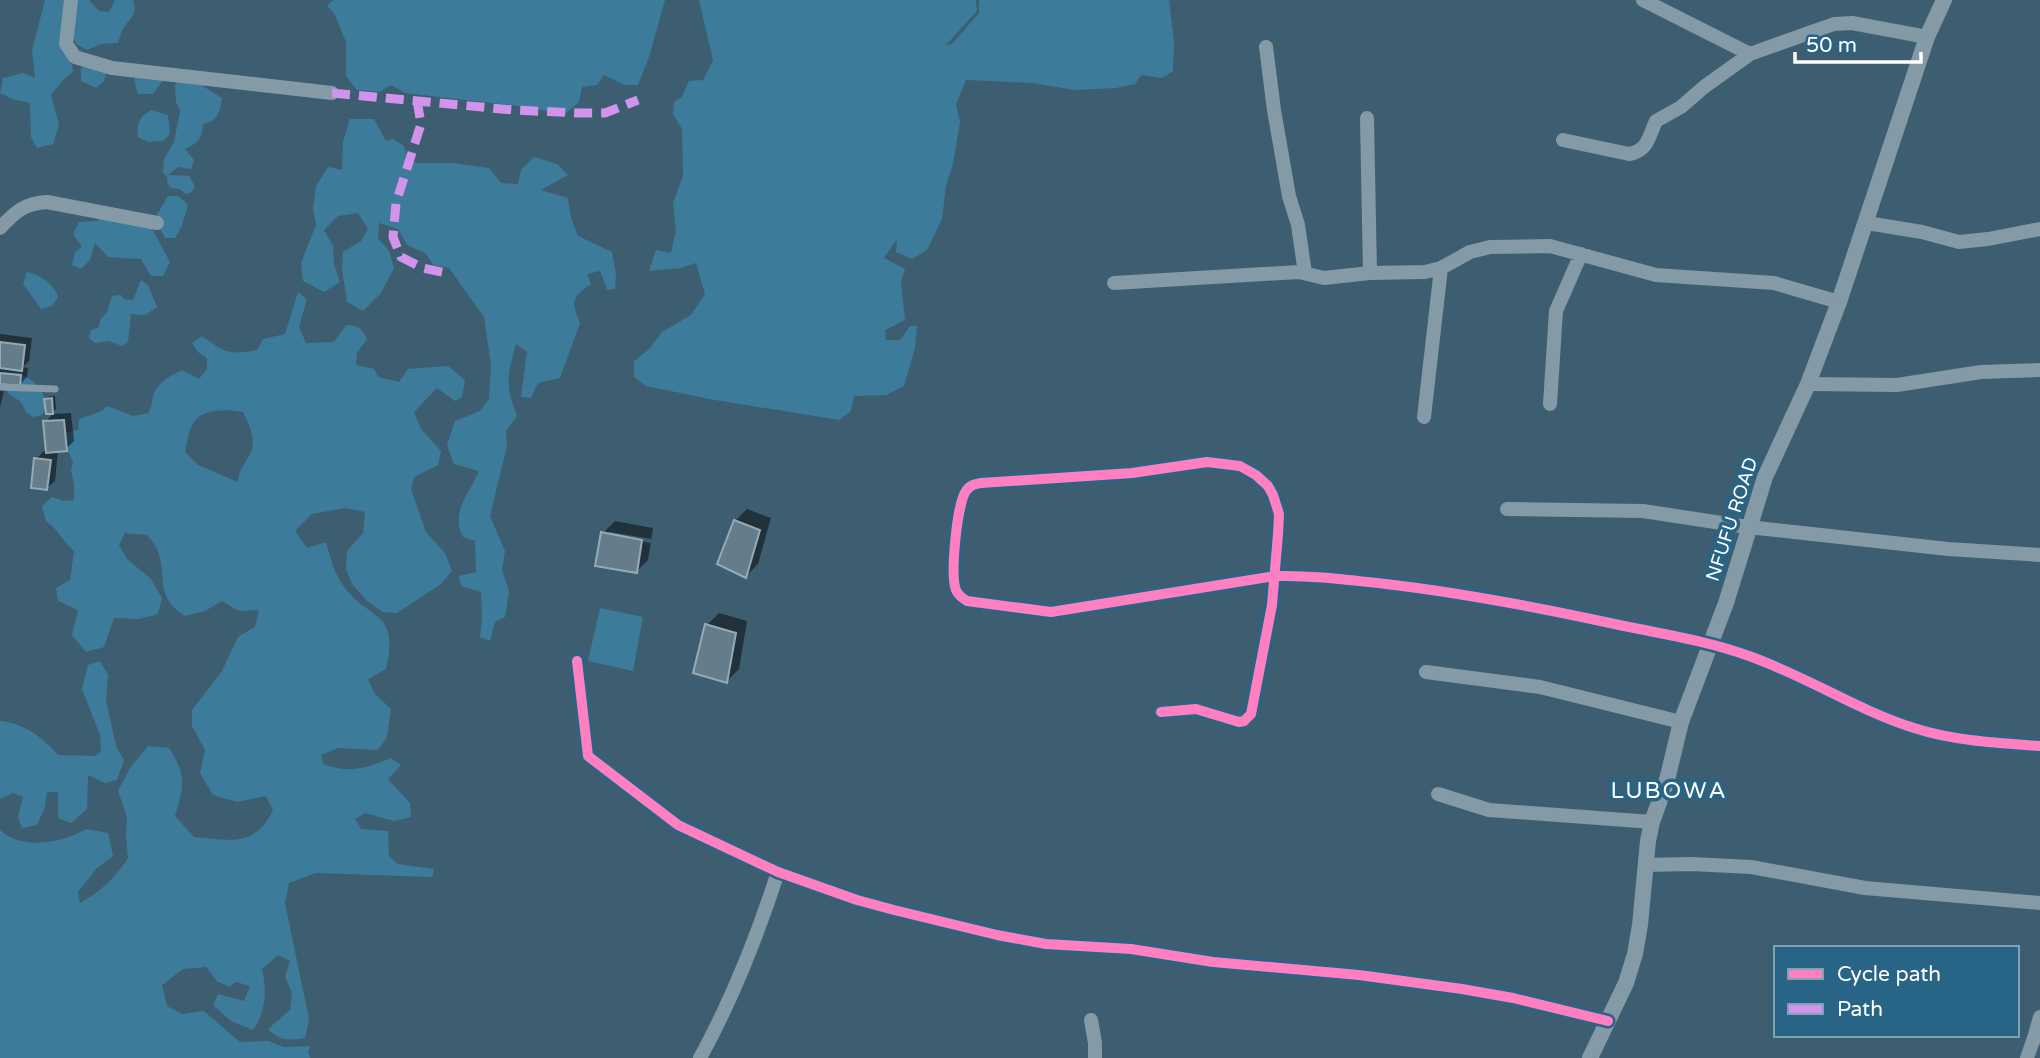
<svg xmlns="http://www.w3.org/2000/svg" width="2040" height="1058" font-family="'Varela Round',sans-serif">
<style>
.green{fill:#3d7b9b;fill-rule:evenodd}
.shadow{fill:#0007;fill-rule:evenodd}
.building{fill:#657d8b;stroke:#97aab4;stroke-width:2}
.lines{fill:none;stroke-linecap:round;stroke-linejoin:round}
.service{stroke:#849aa6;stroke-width:7}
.minor{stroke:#849aa6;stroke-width:14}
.tertiary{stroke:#849aa6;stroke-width:16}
.quiet{stroke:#d193ec;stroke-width:9;stroke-dasharray:18 9;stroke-linecap:butt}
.cycleway-casing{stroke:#286485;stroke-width:15}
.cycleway{stroke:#ff80c0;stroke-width:10}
.labels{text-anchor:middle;stroke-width:7;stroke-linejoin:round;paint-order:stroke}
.street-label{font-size:19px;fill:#fff;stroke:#286485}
.quarter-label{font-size:23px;letter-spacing:2px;fill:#fff;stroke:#286485}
</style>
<rect width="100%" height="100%" fill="#3d5e70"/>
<!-- green -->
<path class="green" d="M45,0H66L59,45L72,65L73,72L63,80L51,95L59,125L53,144L37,148L31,137L30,103L12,99L0,93L3,78L23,73L35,78L32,50Z
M73,0H89L99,11L109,12L115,0H133C138,13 132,16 125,26C121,31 120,37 118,43L101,44L87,50L75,43L72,26Z
M333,0H665L649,57L638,85H624L604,75L597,85L582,87L579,102L564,115L527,107L405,93L391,85L379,92L357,90L346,76V42L334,13L327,6Z
M699,0H976L977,11L946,45L952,44L979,13V0H1169L1174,42L1173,71L1162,78L1141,75L1135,84L1116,88L1075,90L1032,83L966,80L956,104L960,122L953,164L946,185L942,219L927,250L912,259L896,252L897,239L884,258L905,269L901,282L905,320L885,330L886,340H900L910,326H917L915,348L904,386L886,395L854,396L851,411L839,420L715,400L646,386L634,377V361L649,349L662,332L691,315L705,294L696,263L681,268L649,271L656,250L671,253L676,230L673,203L683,176L682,129L673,114L674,102L682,97L689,81L703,80L713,60Z
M93,57L107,72L104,81L96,88L81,81V69Z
M141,68L163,80L153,94H138L134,80Z
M188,72L201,85L222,98C220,112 218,121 203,124C202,139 198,143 185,149L194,160L191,169L178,167L168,175L189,176L195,186L192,192L186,194L179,189L171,188L167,182V176L163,173L164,159L174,142L180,111L176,102L175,84Z
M151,110L168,115L170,134L163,141L148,142L138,137C136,124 139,117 151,110Z
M350,119H374L386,141L393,139L404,146L407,155L416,163H452L489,168L501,183L518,184L521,170L534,157L557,164L568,175L541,190L568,198L571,218L578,236L612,252L616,274L615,289L607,290L600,271L587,274L591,284C571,298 571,301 580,323L560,378L538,383L531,398L521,397L527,352L516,344C507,376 505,385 517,416L506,431L507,446L490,516L505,551L502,570L509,591L505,617L495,622L490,641L480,637L482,618L481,592L461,586L459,576L476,572L475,541L463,537C450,512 469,495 479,471L454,464L447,445L455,421L480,411L489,399L491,365L484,317L449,268L434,265L425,253L407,245L398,229L379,223L378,238L389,251L394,268L381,293L363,311L347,302L342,269L343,252L361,241L368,229L358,213L338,216L324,230L333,246L334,264L340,282L324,292L303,281L301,263L316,225L313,209L316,186L328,167L342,170L343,142Z
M168,196H178L188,205L181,228L175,238H165L155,218Z
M111,211L152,229L170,262L163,276H151L141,259L108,257L95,243L90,260L81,269L72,265L75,252L82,247L73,234L79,222L97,221Z
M27,272C39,274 55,285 58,297L52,306L41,309L23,284Z
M141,280L148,285L157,307L145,315L131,314L128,342L122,346L108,341L95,343L89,338L91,330L99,327L100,320L107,312L112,296L121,295L124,299L133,300Z
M298,292L307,299L299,327L306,343L334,342L346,325C358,326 362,327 367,339L357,353L356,365L374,369L378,377L399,382L408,369L448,366L465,380L462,397L455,401L437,388L414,412L421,429L441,451L438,465L414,477L411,489L426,532L445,553L452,571L441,584L397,613L383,612L367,601L352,584L346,569L347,551L363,533L365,512L345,508L312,514L295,531L307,548L326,542C330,556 334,572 342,584C369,623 400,608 386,669L368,679L375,694L391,709L387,737L378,750L338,748L321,755L323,764C351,774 365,768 391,758L401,765L388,779L410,803L411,817L394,821L365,813L355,819L361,829L388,831L389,856L398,864L434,869L432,877L316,873L289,883L285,903L309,1019L305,1038C290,1041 278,1040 268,1029L290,1010L292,993L285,977L290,961L278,955L262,969C267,991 266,1011 253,1030L231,1021L213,1005L218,994L244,1001L250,986L236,982L229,987L217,981L206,967L183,969L162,985L167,1006L182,1014L204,1011L240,1042L268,1041L284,1047L311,1046L308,1051L310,1058H0V830C23,851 62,843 86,829L108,833L113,856L97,868L78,892L80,903C100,892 115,878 128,858L126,836L127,817L118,791L130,768L148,746L169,748C187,776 184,785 175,816L194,837C229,840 255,848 273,810L266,796L237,802L213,795L200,773L205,750L192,726V710L222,671L238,637L255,627L259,610L239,611L222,601L205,611L185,616C153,596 168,575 157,549C155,544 150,539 147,535L125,533L119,545L127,559L151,579L162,598L158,614L139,619L114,618L104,647L86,652L72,635L78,610L58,601L56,588L70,580L74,551C62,541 58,529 46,521L42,506L52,497L64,501L74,500V484L71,471L73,462L65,445L66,433L78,430L79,419L102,411L107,406L133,416L148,413C152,407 151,404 153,397C156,383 170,376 182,370L199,379L207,369V358L198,352L192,343L202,336C225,353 229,355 257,350L263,339L285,334ZM226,410L243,412C249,425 258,442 249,456C243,466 239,470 238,482L198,465L185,452C191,421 193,412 226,410Z
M15,373C32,376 41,387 47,404L42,415L33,417L26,412L21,402L8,393L7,382Z
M600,608L643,617L633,671L588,661Z
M100,661L108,675L106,700L116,746L124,760L117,780L105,783L88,775L87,809L71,823L58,818V792H47L45,807L37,825L22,828L18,817L23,797L13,793L0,799V721C24,723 42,737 58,755L95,756L101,752L100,735L82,689L88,665Z"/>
<!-- shadow -->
<path class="shadow" d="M0,334L32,338L29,361L23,367L28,368L27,377L19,385L0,383Z
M0,390L4,391L0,407Z
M50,396H55L56,409L53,412L46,399Z
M71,413L74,441L66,449L58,450L55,481L47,488L36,459L44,451H48L45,422L53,414Z
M747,509L771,518L758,564L746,576L735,521Z
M615,521L653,528L648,560L636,572L603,533ZM610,532L651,539V543L610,535Z
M719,613L747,621L739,669L727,681L707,625Z"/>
<!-- building -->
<path class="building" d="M0,342L25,345L22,371L0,368Z
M0,373L21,375L20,386L0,384Z
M52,398L53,414H46L44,399Z
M64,420L67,451L46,453L43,421Z
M34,458L51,460L47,490L31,488Z
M734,520L760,530L746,578L717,564Z
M601,532L642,540L637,573L595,566Z
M705,624L736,633L727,683L693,673Z"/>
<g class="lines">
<!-- service -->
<path class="service" d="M0,387L55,389"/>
<!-- minor -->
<path class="minor" d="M71,0L66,44L75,57L112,68L332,93
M1643,0L1750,54
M1266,47L1274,110L1289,196L1298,225L1305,273
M1367,118L1370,273
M1563,140L1629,154C1648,151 1649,136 1656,121L1681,107L1704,87L1750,54L1834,24L1852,23L1927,37
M1867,223L1922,232L1959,242L1988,239L2040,229
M0,228C15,212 25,203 47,202L157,223
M1114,283L1299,272L1324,278L1370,273L1425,272L1441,268L1470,252L1490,247L1550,246L1656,275L1774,283L1839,302
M1808,384L1897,385L1981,372L2040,370
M1550,404L1556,311L1581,254
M1424,417L1441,268
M1507,509L1643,511L1748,527L1948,549L2040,555
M577,661L588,756L678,825L778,872L857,900L894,910L997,935L1046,944L1131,949L1213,962L1359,975L1462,989L1513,998L1608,1021
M1426,672L1540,687L1681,722
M1161,712L1196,709L1239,722L1244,721L1251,714L1272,605L1278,534L1279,514L1273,495L1268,486L1256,475L1240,466L1207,462L1132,473L981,483C975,484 970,485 966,491C957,503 950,575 956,590C958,595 962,598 967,601L1051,612L1275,576C1313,575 1349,580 1386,584C1462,593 1536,607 1610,623C1656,633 1705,640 1749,656C1806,676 1857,710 1914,728C1954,741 1998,743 2040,746
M1438,794L1489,810L1652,822
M1645,865L1691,864L1751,867L1865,888L2040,903
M2040,1017L2035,1035L2040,1037
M1091,1020L1095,1043V1058
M700,1058C733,998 757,937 778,872
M2027,1058L2035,1035"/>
<!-- tertiary -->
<path class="tertiary" d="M1590,1058L1626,983L1635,954L1640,925L1648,841L1652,822L1667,780L1681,722L1726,603L1765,477L1808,384L1839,302L1927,37L1944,0"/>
<!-- quiet -->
<path class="quiet" d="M332,93L513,110L579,113H605L638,100
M417,100L421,124L396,203L393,237L401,257L423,268L446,273"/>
<!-- cycleway casing -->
<g class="cycleway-casing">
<path id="cycleway" d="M577,661L588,756L678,825L778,872L857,900L894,910L997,935L1046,944L1131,949L1213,962L1359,975L1462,989L1513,998L1608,1021
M1161,712L1196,709L1239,722L1244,721L1251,714L1272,605L1278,534L1279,514L1273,495L1268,486L1256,475L1240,466L1207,462L1132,473L981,483C975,484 970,485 966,491C957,503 950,575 956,590C958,595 962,598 967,601L1051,612L1275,576C1313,575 1349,580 1386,584C1462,593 1536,607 1610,623C1656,633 1705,640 1749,656C1806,676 1857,710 1914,728C1954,741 1998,743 2040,746"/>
</g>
<!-- cycleway -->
<use href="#cycleway" class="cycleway"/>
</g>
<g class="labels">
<!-- street labels -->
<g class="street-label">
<text transform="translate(1731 519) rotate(-72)" y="7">NFUFU ROAD</text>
</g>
<!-- quarter labels -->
<g class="quarter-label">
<text x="1669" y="798">LUBOWA</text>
</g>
</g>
<!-- legend -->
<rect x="1774" y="946" width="245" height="91" fill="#286485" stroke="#7ea2b6" stroke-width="2"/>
<rect x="1788" y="969" width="35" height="10" fill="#ff80c0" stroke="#7ea2b6" stroke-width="2"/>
<text x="1837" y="981" font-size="21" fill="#ffffff">Cycle path</text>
<rect x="1788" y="1004" width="35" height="10" fill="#d193ec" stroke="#7ea2b6" stroke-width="2"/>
<text x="1837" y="1016" font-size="21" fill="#ffffff">Path</text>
<!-- scale -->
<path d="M1795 52v10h126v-10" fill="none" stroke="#ffffff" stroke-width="3.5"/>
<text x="1806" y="52" font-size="21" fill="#ffffff" stroke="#286485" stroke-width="5" paint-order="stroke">50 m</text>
</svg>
